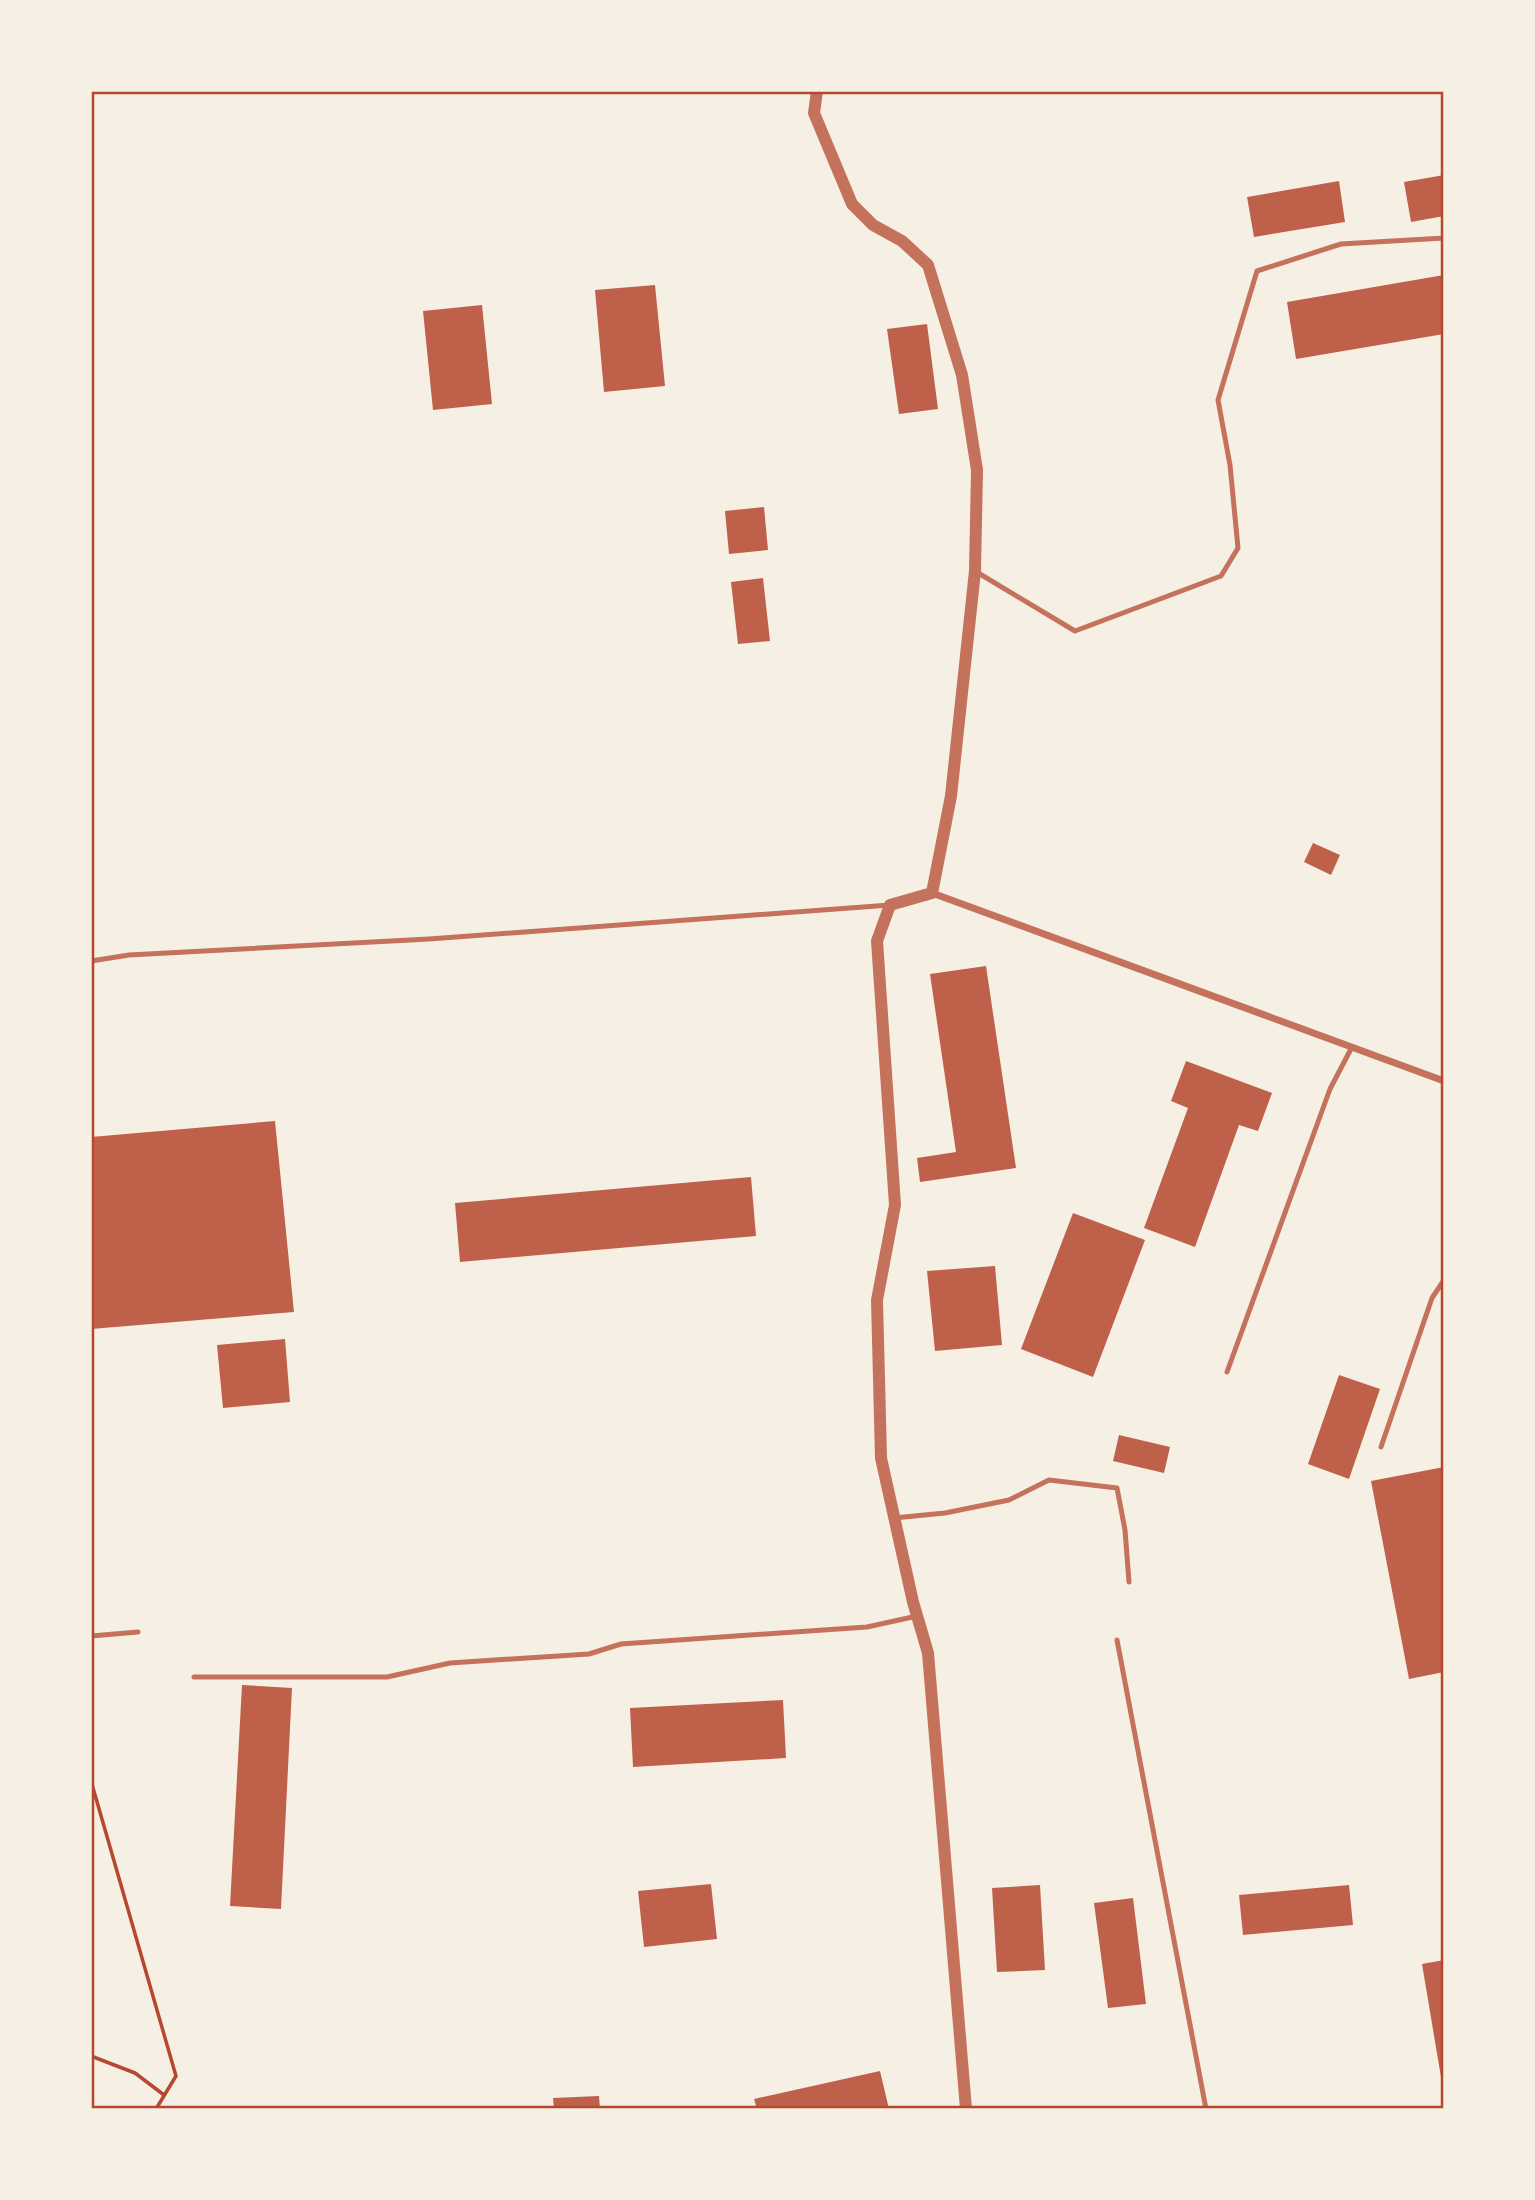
<svg xmlns="http://www.w3.org/2000/svg" width="1535" height="2200" font-family="'Varela Round',sans-serif">
<style>
.building{fill:#bf614a}
.lines{fill:none;stroke-linecap:round;stroke-linejoin:round}
.path{stroke:#b5482f;stroke-width:3.5}
.service{stroke:#c5725c;stroke-width:5}
.minor{stroke:#c5725c;stroke-width:7}
.tertiary{stroke:#c5725c;stroke-width:12}
.neatline{fill:none;stroke:#b5482f;stroke-width:2.5}
</style>
<rect width="100%" height="100%" fill="#f6efe4"/>
<!-- building -->
<path class="building" d="M1444,175V216L1411,222L1404,182Z
M1339,181L1345,222L1254,237L1247,197Z
M1444,275V334L1296,359L1287,302Z
M655,285L665,386L604,392L595,290Z
M482,305L492,404L433,410L423,311Z
M927,324L938,409L899,414L887,329Z
M764,507L768,550L729,554L725,511Z
M763,578L770,641L738,644L731,582Z
M1313,843L1340,855L1331,875L1304,862Z
M986,966L1016,1168L920,1182L917,1158L956,1152L930,974Z
M1186,1061L1272,1093L1258,1131L1239,1125L1195,1247L1144,1228L1188,1108L1171,1101Z
M275,1121L294,1312L91,1329V1137Z
M751,1177L756,1236L460,1262L455,1203Z
M1073,1213L1145,1240L1093,1377L1021,1349Z
M995,1266L1002,1345L935,1351L927,1271Z
M285,1339L290,1402L223,1408L217,1345Z
M1339,1375L1380,1389L1349,1479L1308,1464Z
M1119,1435L1170,1447L1164,1473L1113,1461Z
M1444,1467V1672L1409,1679L1371,1481Z
M242,1685L292,1688L281,1909L230,1906Z
M783,1700L786,1758L633,1767L630,1708Z
M711,1884L717,1939L644,1947L638,1891Z
M1040,1885L1045,1970L997,1972L992,1888Z
M1349,1885L1353,1925L1243,1935L1239,1895Z
M1133,1898L1146,2004L1108,2008L1094,1903Z
M1444,1960V2089H1443L1422,1964Z
M880,2071L889,2109H757L754,2099Z
M599,2096L600,2109H554L553,2098Z"/>
<g class="lines">
<!-- path -->
<path class="path" d="M91,1781L176,2076L156,2109
M91,2056L135,2073L164,2095"/>
<!-- service -->
<path class="service" d="M975,571L1075,631L1221,576L1238,548L1230,465L1218,400L1257,271L1341,244L1444,238
M91,961L129,955L429,939L890,905
M1227,1372L1330,1089L1352,1047
M1381,1447L1432,1298L1444,1280
M894,1518L945,1513L1009,1500L1049,1480L1117,1488L1125,1530L1129,1582
M91,1636L138,1632
M1117,1640L1206,2109
M194,1677H387L450,1663L589,1654L621,1644L867,1627L917,1616"/>
<!-- minor -->
<path class="minor" d="M932,893L1444,1081"/>
<!-- tertiary -->
<path class="tertiary" d="M817,91L814,113L852,204L873,225L902,241L928,265L962,375L977,470L975,571L951,796L932,893L890,905L877,941L895,1205L877,1300L881,1458L913,1602L928,1653L966,2109"/>
</g>
<!-- border -->
<rect width="1535" height="2200" fill="none" stroke="#f6efe4" stroke-width="186"/>
<rect x="93" y="93" width="1349" height="2014" class="neatline"/>
</svg>
